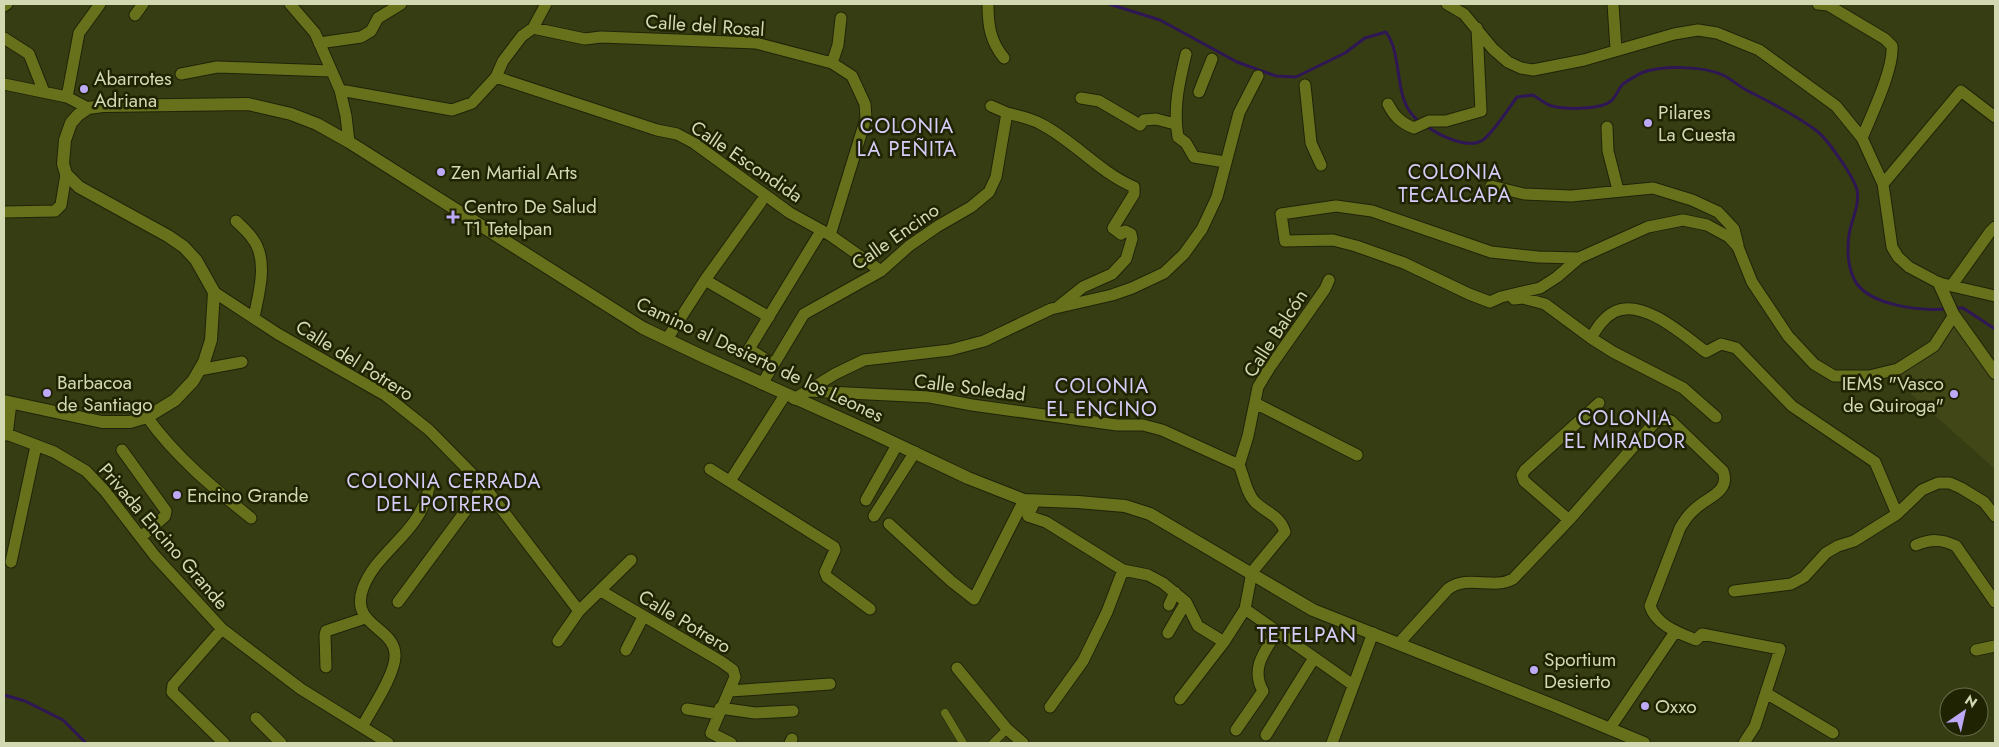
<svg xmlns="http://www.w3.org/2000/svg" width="1999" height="747" font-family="Jost,sans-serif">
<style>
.built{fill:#414716}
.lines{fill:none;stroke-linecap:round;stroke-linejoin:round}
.stream{stroke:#2e1754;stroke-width:3}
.pedestrian-casing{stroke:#1f2309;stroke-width:9}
.minor-casing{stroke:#1f2309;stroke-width:13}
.tertiary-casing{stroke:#1f2309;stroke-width:14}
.secondary-casing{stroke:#1f2309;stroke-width:14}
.pedestrian{stroke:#67711c;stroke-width:8}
.minor{stroke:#67711c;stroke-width:11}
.tertiary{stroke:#67711c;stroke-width:12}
.secondary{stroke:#67711c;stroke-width:12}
.poi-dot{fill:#bda9f5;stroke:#1f2302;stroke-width:2}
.labels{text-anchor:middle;stroke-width:5;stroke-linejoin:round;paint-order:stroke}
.street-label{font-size:19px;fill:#d2d9b2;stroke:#1f2302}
.poi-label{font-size:19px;fill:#d2d9b2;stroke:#1f2302;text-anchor:start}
.neighbourhood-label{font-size:20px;letter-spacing:1px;fill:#d7cdf8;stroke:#1f2302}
.quarter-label{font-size:21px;letter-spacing:1px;fill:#d7cdf8;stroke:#1f2302}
</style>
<rect width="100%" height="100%" fill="#373d12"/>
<!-- built -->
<path class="built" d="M1954,319L1995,376V469L1901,385L1892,374L1901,371Z"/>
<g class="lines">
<!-- stream -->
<path class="stream" d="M1109,4L1160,20L1237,62L1276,76L1296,77L1345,53L1365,38L1386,32C1405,59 1391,101 1420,122
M1425,125C1438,135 1468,150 1483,140C1493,133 1509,108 1517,97L1533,95C1538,98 1543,102 1549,105C1562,110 1600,110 1611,101C1616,97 1618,90 1622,85C1626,81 1636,76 1641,73C1662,65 1703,66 1723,75C1733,80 1742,89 1752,93C1774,104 1797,116 1817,131C1828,140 1854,177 1857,190C1860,206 1851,220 1849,235C1847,250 1847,264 1854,279C1867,306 1921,311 1947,309
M1953,308H1963L1995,329
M4,695L25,701L63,720L86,743"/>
<!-- pedestrian casing -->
<g class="pedestrian-casing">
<path id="pedestrian" d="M945,713L963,743
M993,743L1007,729"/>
</g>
<!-- minor casing -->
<g class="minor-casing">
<path id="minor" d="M290,4L315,33L340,90L346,116L349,142
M988,4C988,25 990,41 1004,58
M1447,4L1464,14L1493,49L1508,62L1521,68L1533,70L1584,60L1674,34L1698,30L1717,33L1759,50L1836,106L1862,138L1883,184L1892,247L1898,257L1909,267L1939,283L1995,296
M1613,4L1616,49
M1818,4L1828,5L1885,39L1892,46C1894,69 1871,116 1862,138
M4,6L7,4
M135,15L143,4
M533,28L585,39L601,37L756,43L832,63L852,76L865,104L866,118L830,235
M4,38L29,54L44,92
M319,43L361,37L371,31L378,18L401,4
M1186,54C1179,83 1173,108 1178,137L1186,143L1194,157L1225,162
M832,63L838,45L841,18
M181,74L217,67L331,71
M496,77L657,130L677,134L694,143L790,213L830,235L881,271
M4,84L67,97L88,108
M1305,85L1311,143L1321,165
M340,90L452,110L472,103L496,77L503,61L522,36L533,28L546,4
M1199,92L1212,59
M67,97L79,33L100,4
M1081,98L1099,101L1140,125L1144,120L1156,119L1175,124
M1388,104C1394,116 1401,123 1414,128L1429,121H1446L1481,111L1477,28
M1007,113C1018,116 1031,118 1041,124C1074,141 1099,172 1134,187V194L1113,228L1121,234L1125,231L1131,234L1132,239L1126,259L1112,274L1083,287L1059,306
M1607,127L1608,151L1618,190
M1883,184L1961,91L1995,117
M1491,186L1524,194L1571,196L1653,188L1692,200L1718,212L1734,229L1738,245
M4,212L55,211L61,205L66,174
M236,221C241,226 248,232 252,238C269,259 259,293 254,317
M1579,258L1538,257L1491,252L1372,211L1336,206L1281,214L1285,241L1333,240L1356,246L1404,263L1469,294L1490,302L1501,297L1540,288L1557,277L1579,258L1648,227L1683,220L1707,225L1729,237L1738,247L1752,282L1788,336L1814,364L1834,376H1869L1898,369L1934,346L1954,315
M705,280L769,317
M1952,285L1990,232L1995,227
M214,292L278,334L385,395L429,430L484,486L579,611
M1514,299L1523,298L1545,304L1591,338L1613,352L1683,388L1716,417
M1591,338C1597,328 1603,318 1614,312C1642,297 1685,336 1706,352L1721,344L1736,348L1792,406L1875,462L1897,514
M667,339L705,280L761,202
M773,364L749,349L821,231
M199,370L242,362
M762,384L804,314L881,271L909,246L938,226L971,207L989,192L996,177L1007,113L991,106
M807,391L930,397L972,405L1117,425H1143L1162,430L1239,465
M794,399L835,374L864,360L950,350L984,341L1051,309L1112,295L1132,288L1164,273L1184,254L1202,229L1217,197L1239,113L1258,76
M1255,403L1357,455
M147,417C176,457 212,487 251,518
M4,433L54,452L86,471L105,491L155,556L222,629L301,689L388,743
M7,435L11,403
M122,450L166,511L165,516L141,537
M1239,465L1248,436L1258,387L1270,367L1325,289L1329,280
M710,469L834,547L835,550L825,572L827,577L870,609
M730,481L785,395
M866,500L897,445
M1035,501L1028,516L1046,522L1123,570L1148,575L1163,583L1186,602L1198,626L1224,642
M874,516L915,452
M1569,520L1524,481L1522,475L1525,470L1599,403
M889,524L951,581L974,599L1024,500
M1916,545C1931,539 1942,539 1956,546L1995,602
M11,562L36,446
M601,591L722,662L733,670L735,677L711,733L731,743
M1734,591L1791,584L1804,577L1826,553L1838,546L1854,541L1897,514L1922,490L1938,483H1950L1961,488L1984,502L1995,516
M398,602L484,486
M1169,605L1175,592
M1245,609L1353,685
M222,629L173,685L172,692L224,743
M1168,633L1186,602
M558,641L579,611L631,560
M1399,643L1448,589C1468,574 1493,590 1513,579L1569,520L1655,422L1664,419L1671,421L1723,471C1731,492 1707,497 1695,509C1689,514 1684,521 1680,528L1650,606C1656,625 1679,633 1696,640L1702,634L1780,649L1755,726L1744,743
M626,650L643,617
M1976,650L1995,646
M326,667L325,635L326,631L365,618
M957,668L1007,729L1023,743
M730,691L830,684
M1766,693L1833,733
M1180,699L1224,642L1245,609L1252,572L1285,532C1280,515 1266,513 1255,502C1246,493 1244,476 1239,465
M1050,707L1083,661L1107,612L1123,570
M720,708L755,713L793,711
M687,709L718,714
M256,718L281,743
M362,727C371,710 396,673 395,655C395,627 349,626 363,588C378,549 420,534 429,488
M1610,728L1675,632
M1236,730L1263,691C1250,668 1265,651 1277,632
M1266,735L1314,658
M790,743L792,739
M1332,743L1373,633"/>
</g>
<!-- tertiary casing -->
<g class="tertiary-casing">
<path id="tertiary" d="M1939,283L1953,314L1995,373"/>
</g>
<!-- secondary casing -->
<g class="secondary-casing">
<path id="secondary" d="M4,401L102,422H130L147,417L175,400L193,381L204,362L211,340L214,292L196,260L184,247L168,236L79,187L66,174L63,164L65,140L71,123L78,115L88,108L103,106L248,104L291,114L317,124L349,142L643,328L704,357L873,433L968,478L1024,500L1078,502L1125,506L1150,514L1313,610L1555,706L1644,743"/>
</g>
<!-- pedestrian -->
<use href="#pedestrian" class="pedestrian"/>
<!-- minor -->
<use href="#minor" class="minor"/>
<!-- tertiary -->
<use href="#tertiary" class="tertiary"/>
<!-- secondary -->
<use href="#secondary" class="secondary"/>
</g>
<!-- markers -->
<g class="poi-dot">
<circle cx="84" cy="89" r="5"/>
<circle cx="1648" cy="123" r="5"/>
<circle cx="441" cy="172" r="5"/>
<path d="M450.5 209.5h5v5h5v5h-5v5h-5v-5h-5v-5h5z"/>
<circle cx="47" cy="393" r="5"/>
<circle cx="1954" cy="394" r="5"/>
<circle cx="177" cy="495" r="5"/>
<circle cx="1534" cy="670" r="5"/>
<circle cx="1645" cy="706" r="5"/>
</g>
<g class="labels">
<!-- street labels -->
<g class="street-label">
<text transform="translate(705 25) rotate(4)" y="7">Calle del Rosal</text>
<text transform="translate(747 161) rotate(34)" y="7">Calle Escondida</text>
<text transform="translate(895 236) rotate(-35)" y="7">Calle Encino</text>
<text transform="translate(1275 333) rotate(-57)" y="7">Calle Balcón</text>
<text transform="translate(760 359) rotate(25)" y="7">Camino al Desierto de los Leones</text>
<text transform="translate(355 360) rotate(32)" y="7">Calle del Potrero</text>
<text transform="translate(970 387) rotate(7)" y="7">Calle Soledad</text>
<text transform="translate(164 536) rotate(49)" y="7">Privada Encino Grande</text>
<text transform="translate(685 621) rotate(31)" y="7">Calle Potrero</text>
</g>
<!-- poi labels -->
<g class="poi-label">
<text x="94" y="85">Abarrotes<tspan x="94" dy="22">Adriana</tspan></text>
<text x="1658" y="119">Pilares<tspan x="1658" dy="22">La Cuesta</tspan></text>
<text x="451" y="179">Zen Martial Arts</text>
<text x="464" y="213">Centro De Salud<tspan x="464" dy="22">T1 Tetelpan</tspan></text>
<text x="57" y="389">Barbacoa<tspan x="57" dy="22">de Santiago</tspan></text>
<text x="1944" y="390" text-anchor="end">IEMS "Vasco<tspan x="1944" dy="22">de Quiroga"</tspan></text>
<text x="187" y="502">Encino Grande</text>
<text x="1544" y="666">Sportium<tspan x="1544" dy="22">Desierto</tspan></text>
<text x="1655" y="713">Oxxo</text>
</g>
<!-- neighbourhood labels -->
<g class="neighbourhood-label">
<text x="907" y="133">COLONIA<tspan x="907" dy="23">LA PEÑITA</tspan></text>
<text x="1455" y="179">COLONIA<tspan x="1455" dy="23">TECALCAPA</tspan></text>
<text x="1102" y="393">COLONIA<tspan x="1102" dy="23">EL ENCINO</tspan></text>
<text x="1625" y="425">COLONIA<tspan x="1625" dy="23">EL MIRADOR</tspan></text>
<text x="444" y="488">COLONIA CERRADA<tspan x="444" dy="23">DEL POTRERO</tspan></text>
</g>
<!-- quarter labels -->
<g class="quarter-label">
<text x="1307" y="642">TETELPAN</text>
</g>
</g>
<!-- border -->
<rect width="1999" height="747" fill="none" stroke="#d2d9b2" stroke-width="10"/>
<!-- north arrow -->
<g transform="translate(1964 712) rotate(34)"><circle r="24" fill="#1f2302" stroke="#676c48"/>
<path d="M0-4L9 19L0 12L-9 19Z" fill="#bda9f5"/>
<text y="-8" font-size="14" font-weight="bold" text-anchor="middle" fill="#d2d9b2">N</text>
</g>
</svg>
